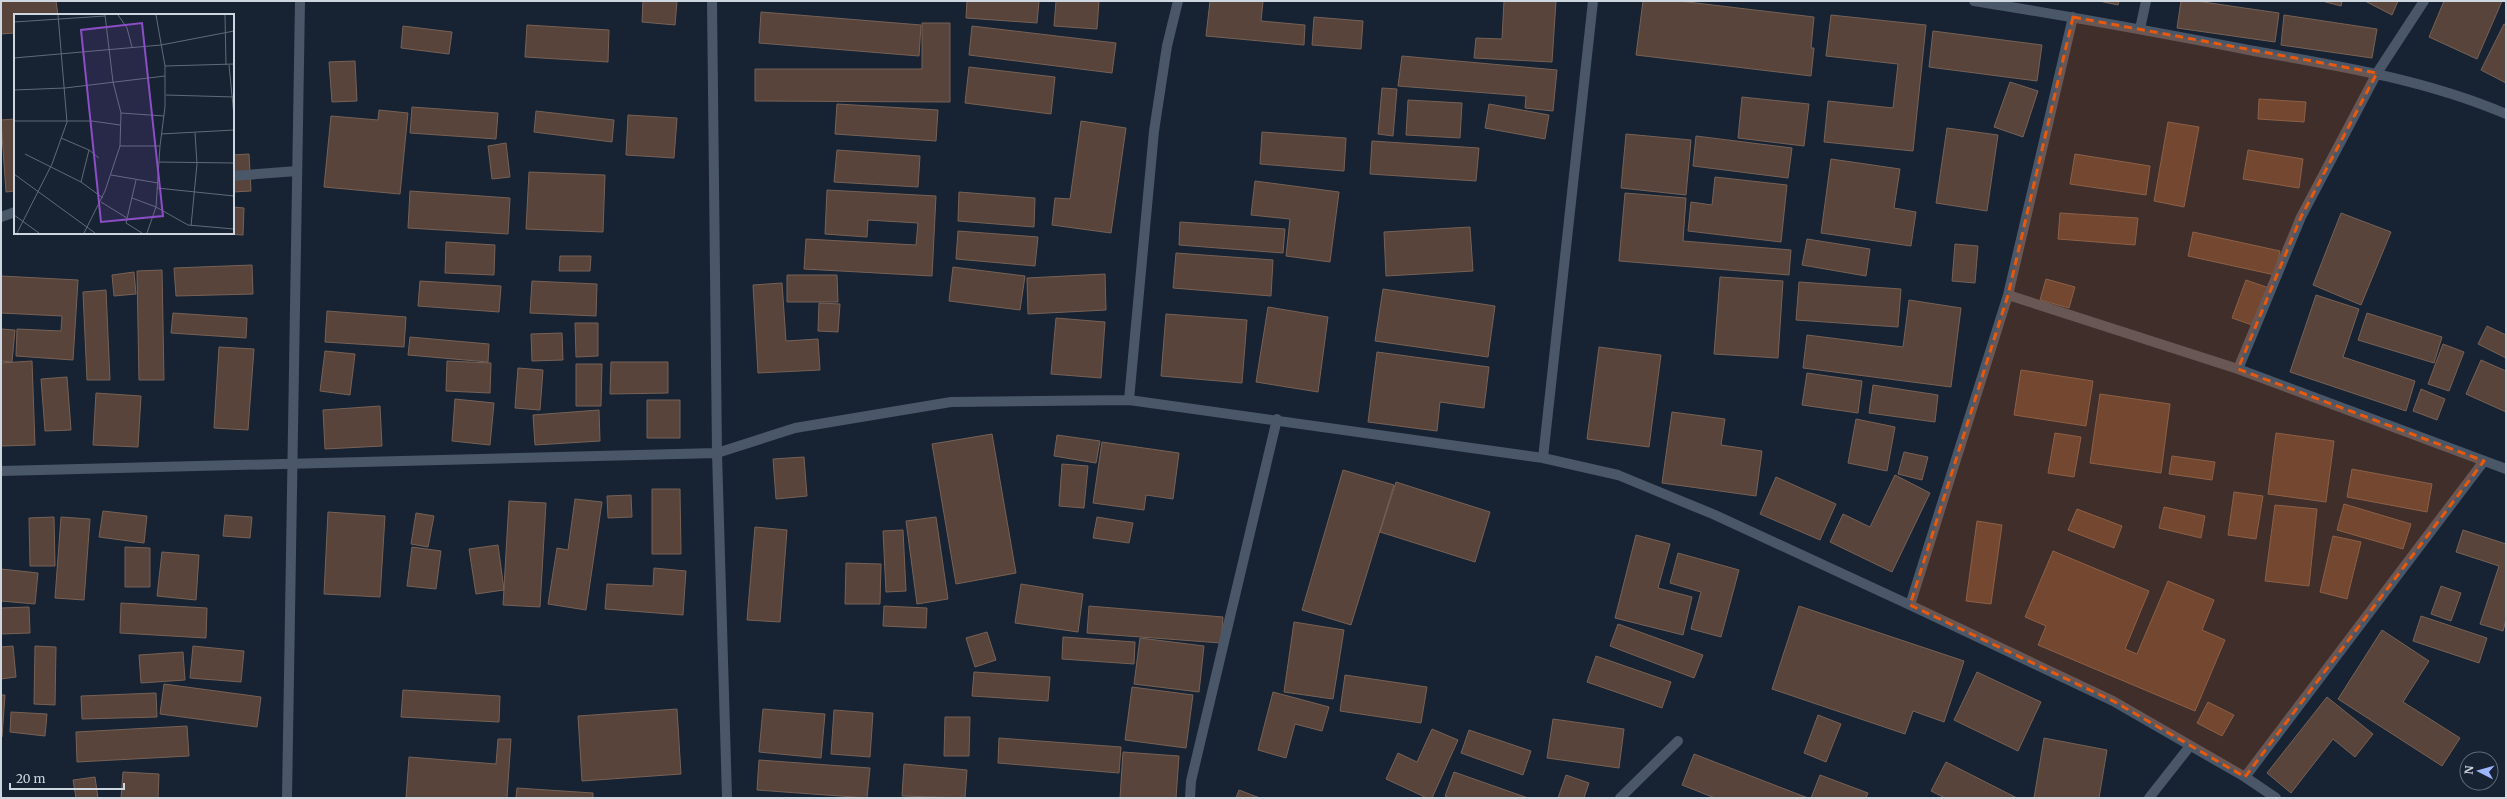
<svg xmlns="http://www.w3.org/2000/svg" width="2507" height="799" font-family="Merriweather,serif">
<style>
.building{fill:#58443a;stroke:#776156}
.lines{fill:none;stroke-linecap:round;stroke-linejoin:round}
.minor{stroke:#495768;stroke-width:10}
.tertiary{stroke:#495768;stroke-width:10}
.marked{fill:#e8590c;fill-opacity:0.2;stroke:#e8590c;stroke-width:3;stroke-dasharray:8 5;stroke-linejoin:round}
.inset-road{fill:none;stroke:#606b78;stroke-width:1}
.view{fill:#8c4ec6;fill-opacity:0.15;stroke:#8c4ec6;stroke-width:2}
.inset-edge{fill:none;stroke:#ced6e0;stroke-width:2}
</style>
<rect width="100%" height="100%" fill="#172332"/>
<!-- building -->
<path class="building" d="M1,1H56L58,15H15V33L1,34Z
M643,1H677L675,25L642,22Z
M967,1H1039L1037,23L966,18Z
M1056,1H1099L1097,29L1054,26Z
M1210,1H1263L1261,21L1305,25L1304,45L1206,36Z
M1504,1H1556L1552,62L1474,58L1476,38L1502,39Z
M1643,1H1679L1814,17L1811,48H1814L1811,76L1636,55Z
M2099,1H2119L2118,5Z
M2181,1H2196L2279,13L2275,42L2177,28Z
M2322,1H2342L2341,6Z
M2365,1H2398L2392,15Z
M2444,1H2502L2477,59L2429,37Z
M761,12L921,25L919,56L759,43Z
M1831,15L1926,25L1913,151L1824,142L1828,101L1893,108L1898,64L1826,56Z
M2284,15L2377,29L2372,58L2281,45Z
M1314,17L1363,21L1361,49L1312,45Z
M922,23H950V102L755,101V69H922Z
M2504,24L2506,25V83L2481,70Z
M527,25L609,30L608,62L525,57Z
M403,26L452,32L449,54L401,48Z
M972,26L1116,43L1112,73L969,55Z
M1933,31L2042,45L2037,81L1929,67Z
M1402,56L1557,70L1553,111L1525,108L1526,96L1398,86Z
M355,61L357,101L332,102L329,62Z
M969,67L1055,77L1051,114L965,103Z
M2010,82L2038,91L2023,137L1994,127Z
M1382,88L1397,89L1393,136L1378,134Z
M1742,97L1809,104L1804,146L1738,138Z
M2259,99L2306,102L2304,122L2258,119Z
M1408,100L1462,103L1460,138L1406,135Z
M837,104L938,110L936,141L835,134Z
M1489,104L1549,115L1545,139L1485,128Z
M412,107L498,113L496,139L410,133Z
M379,110L408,113L400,194L324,187L331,116L378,120Z
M536,111L614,120L612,142L534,132Z
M628,115L677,118L674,158L626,155Z
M15,119V191L6,192L1,120Z
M1081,121L1126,128L1111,233L1052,225L1055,198L1070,199Z
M2168,122L2199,127L2184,207L2154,201Z
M1947,128L1998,135L1987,211L1936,203Z
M1262,132L1346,138L1344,171L1260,164Z
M1626,134L1691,140L1686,195L1621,188Z
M1696,136L1792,148L1788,178L1693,166Z
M1372,141L1479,148L1476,181L1370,174Z
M506,143L510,177L492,179L488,146Z
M837,150L920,156L918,187L834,182Z
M2248,150L2303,159L2299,188L2243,179Z
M249,154L251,191L233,192V155Z
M2075,154L2150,166L2146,195L2070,184Z
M1831,159L1900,169L1894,208L1916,212L1911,246L1821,233Z
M529,172L605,175L603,232L526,229Z
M1715,177L1787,185L1781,242L1688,231L1691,202L1712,205Z
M1255,181L1339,192L1330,262L1286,256L1290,219L1251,215Z
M827,190L936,196L932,276L804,269L806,239L916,245L918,223L868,220L867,237L825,234Z
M410,191L510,198L508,234L408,228Z
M959,192L1035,198L1034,227L958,221Z
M1625,193L1686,198L1683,241L1791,250L1789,275L1619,261Z
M233,207L244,208L243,235L205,233H233Z
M2060,213L2138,218L2135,245L2058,239Z
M2341,213L2391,232L2361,305L2313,285Z
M1180,222L1285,229L1283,253L1179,245Z
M1470,227L1473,271L1386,276L1384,232Z
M958,231L1038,237L1035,266L956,259Z
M2193,232L2280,251L2275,275L2188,256Z
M1807,239L1870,249L1866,276L1802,265Z
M446,242L495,245L494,275L445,273Z
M1955,244L1978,246L1975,283L1952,281Z
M1176,253L1273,260L1271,296L1173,288Z
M560,256H591L590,271H559Z
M252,265L253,294L176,296L174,268Z
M953,267L1025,276L1020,310L949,301Z
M162,270L164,380H139L137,271Z
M134,272L136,294L114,296L112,275Z
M1105,274L1106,310L1028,314L1027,278Z
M787,275H837L838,302H787Z
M1,276L78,280L73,360L16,356L17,329L61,331L62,316L1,313Z
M1720,277L1783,281L1778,358L1714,354Z
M2046,279L2075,287L2069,308L2040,300Z
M2246,280L2269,288L2255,326L2232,318Z
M420,281L501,286L499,312L418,306Z
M532,281L597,284L596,316L530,313Z
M1799,282L1901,289L1898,327L1796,320Z
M782,283L786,341L818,339L820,370L758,373L753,285Z
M1383,289L1495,306L1488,357L1375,341Z
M106,290L110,380H87L83,292Z
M2316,295L2359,309L2343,357L2415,381L2406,411L2290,372Z
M1909,300L1961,308L1951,387L1803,368L1807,335L1903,347Z
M819,303L840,304L838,332L818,331Z
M1268,307L1328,317L1318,392L1256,382Z
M327,311L406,317L404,347L325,342Z
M173,313L247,318L246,338L171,333Z
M2367,313L2442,337L2434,363L2358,340Z
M1166,314L1247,320L1242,383L1161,376Z
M1056,318L1105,322L1101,378L1051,374Z
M575,323H598V356L576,357Z
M2487,326L2506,335V358L2478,344Z
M1,329L15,330L12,362L1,361Z
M562,333L563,360L532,361L531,334Z
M410,337L489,344L488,362L408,355Z
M2443,344L2464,352L2449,391L2428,384Z
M219,347L254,349L248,430L214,428Z
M1599,347L1661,355L1649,447L1587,439Z
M325,351L355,354L350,395L320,391Z
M1377,352L1489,367L1484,408L1440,402L1437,431L1368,422Z
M2481,360L2506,371V412L2466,394Z
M32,361L35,445L1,446V363Z
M447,361L491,363L490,393L446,391Z
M611,362H668V393L610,394Z
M576,364H602L601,406H576Z
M518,368L543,370L540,410L515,408Z
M2021,370L2093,381L2086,426L2014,415Z
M1807,373L1862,381L1858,413L1802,405Z
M67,377L71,430L45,431L41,379Z
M1873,385L1938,395L1935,422L1869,413Z
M2421,389L2445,399L2437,420L2413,411Z
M96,393L141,396L138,447L93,445Z
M2100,394L2170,404L2161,473L2090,463Z
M455,399L494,403L490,445L452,441Z
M647,400H680V438H647Z
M380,406L382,446L325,449L323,410Z
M599,410L600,441L535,445L533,415Z
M1672,412L1725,419L1721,445L1762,451L1756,496L1662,483Z
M1856,419L1895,427L1887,471L1848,463Z
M2055,433L2081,437L2074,477L2048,473Z
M2276,433L2334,441L2326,502L2268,494Z
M992,434L1016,573L956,584L932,444Z
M1057,435L1100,441L1096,463L1054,456Z
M1102,442L1179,453L1173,499L1146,495L1144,510L1093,503Z
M1904,452L1928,457L1922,480L1898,474Z
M2172,456L2215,462L2212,480L2169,474Z
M804,457L807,496L776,499L773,459Z
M1062,464L1088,466L1084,508L1059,506Z
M2352,469L2432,484L2427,512L2347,497Z
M1343,470L1394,485L1351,625L1302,610Z
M1895,475L1930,493L1892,572L1830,542L1843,514L1870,527Z
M1776,477L1836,504L1820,540L1760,514Z
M1396,482L1490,512L1475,562L1380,532Z
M652,489H680L681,554H652Z
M2234,492L2263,496L2256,539L2228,535Z
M631,495L632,517L608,518L607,496Z
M575,499L602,502L586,610L548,604L557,548L568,550Z
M509,501L546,503L540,607L503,605Z
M2344,504L2411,524L2403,549L2337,530Z
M2275,505L2317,509L2309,586L2265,581Z
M2164,507L2205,516L2201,538L2159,528Z
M2077,509L2122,526L2114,548L2068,530Z
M103,511L147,516L144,543L99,537Z
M328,512L385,516L380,597L324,594Z
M416,513L434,516L428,547L411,544Z
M225,515L252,517L250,538L223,536Z
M54,517L55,566H30L29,518Z
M61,517L90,519L84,600L55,598Z
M936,517L948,599L917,604L906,521Z
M1097,517L1133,523L1129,543L1093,538Z
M1977,521L2002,525L1991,604L1966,601Z
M755,527L787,530L780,622L747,620Z
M903,530L906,591L886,592L883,531Z
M2463,530L2506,544V620L2503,631L2480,624L2499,566L2456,552Z
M1636,535L1670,544L1658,588L1692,597L1683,635L1615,618Z
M2333,536L2361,542L2347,599L2320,592Z
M498,545L504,590L476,594L469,549Z
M125,547L150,548V587H125Z
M412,547L441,551L436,589L407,586Z
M2053,551L2149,591L2125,649L2137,654L2168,581L2214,600L2202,630L2225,640L2195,711L2038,645L2046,626L2025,617Z
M162,552L199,555L196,600L157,596Z
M1678,553L1739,570L1721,637L1691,629L1701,592L1670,583Z
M846,563L881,564L880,604H845Z
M654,568L686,571L683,615L605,609L607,584L653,586Z
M1,569L38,573L35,604L1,601Z
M1021,584L1083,594L1078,632L1015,623Z
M2441,586L2461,593L2451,621L2431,614Z
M121,603L207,608L206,638L120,633Z
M884,606L927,608L926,628L883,626Z
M1089,606L1223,617L1221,643L1087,633Z
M1799,606L1964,661L1944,722L1913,711L1905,734L1772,689Z
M29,607L30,633L1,634V608Z
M2421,616L2487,638L2479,663L2413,641Z
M1294,622L1344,630L1333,699L1284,692Z
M1618,624L1703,655L1694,678L1610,646Z
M2382,630L2429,661L2403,702L2460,738L2442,766L2338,699Z
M987,632L996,660L975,667L966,638Z
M1063,637L1135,642L1134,664L1062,659Z
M1140,638L1204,646L1199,692L1134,684Z
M13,646L16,677L1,679V647Z
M35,646L56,647L55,705L34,704Z
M193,646L244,651L241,682L190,678Z
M183,652L185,680L141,683L139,655Z
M1596,656L1671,682L1662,708L1587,682Z
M974,672L1050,677L1048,701L972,696Z
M1977,672L2041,702L2018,751L1954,720Z
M1345,675L1427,687L1421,723L1340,711Z
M164,684L261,697L257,727L160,714Z
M1132,687L1193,695L1186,748L1125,740Z
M403,690L500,696L499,722L401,717Z
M1273,692L1329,707L1322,731L1295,724L1286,758L1258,750Z
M156,693L157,717L82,719L81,696Z
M1,695H5L2,737H1Z
M2327,697L2373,734L2355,757L2333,739L2291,793L2267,773Z
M2208,702L2234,715L2222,736L2197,723Z
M677,709L681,774L582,781L578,716Z
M763,709L825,714L821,758L759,752Z
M834,710L873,713L870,757L831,754Z
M11,712L47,714L45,736L10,732Z
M1818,715L1841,724L1826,762L1804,753Z
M945,717H970L969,756H944Z
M1553,719L1624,729L1619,768L1547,758Z
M187,726L189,756L77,762L76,732Z
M1432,729L1458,740L1432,798H1427L1386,779L1398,753L1417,762Z
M1469,730L1531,751L1523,775L1461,753Z
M999,738L1121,747L1119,773L998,763Z
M2044,738L2107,750L2099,798H2034Z
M498,739H511L507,798H406L409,757L496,764Z
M1123,752L1179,756L1176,798H1120Z
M1694,754L1808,798H1715L1682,785Z
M759,760L870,768L867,798L757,790Z
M1946,762L2017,798H1945L1931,791Z
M904,764L967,770L965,798L902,796Z
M123,772L159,774L158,798H121Z
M1454,772L1528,798H1450L1445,796Z
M1566,775L1589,783L1584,798H1558Z
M1820,775L1868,793L1866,798H1811Z
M95,777L98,798H76L73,780Z
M517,788L593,793V798H516Z
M1239,790L1260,798H1236Z"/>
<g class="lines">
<!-- minor -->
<path class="minor" d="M712,1L717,453L727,798
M1974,1C2068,16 2161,33 2254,51C2340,66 2426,80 2506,114
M2140,29L2146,1
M233,176L297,171
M1,217L15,212
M2008,295L2238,369L2506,469
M2238,369L2301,217L2377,73L2424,1
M1129,400L1154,131L1167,46L1178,1
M1543,458L1593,1
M1,471L717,453L795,428L951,402L1129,400L1543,458L1618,475L1715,515L1910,605L2113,701L2245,777L2276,798
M1910,605L2008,295L2073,17
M2245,777L2484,461
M1190,798L1191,781L1277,419
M1620,798L1678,741
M2149,798L2190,746"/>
<!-- tertiary -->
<path class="tertiary" d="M287,798L300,1"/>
</g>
<!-- marked area -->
<path class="marked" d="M2073,17L2377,73L2301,217L2238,369L2484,461L2245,777L2113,701L1910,605L2008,295Z"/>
<!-- overview -->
<g transform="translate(14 14)">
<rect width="220" height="220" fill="#172332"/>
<path class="inset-road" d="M104,1L113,14L118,33M211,1L212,51M0,8L91,2M0,44L147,31L220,17M215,51L220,102M151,52L220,50M0,76L51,74L151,62M152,81L220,83M107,99L150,102M0,107H78L106,111M147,120L220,116M47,124L75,136L85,144M106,132H146M11,140L67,168L89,184M145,148L220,149M0,160L81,219M97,161L144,169M122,166L112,209L128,219M67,168L75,136M143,174L220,182M118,184L142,193L174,211L220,215M87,188L113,204M0,201L25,219M177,212L183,150L181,119M3,219L38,150L53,108L44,1M70,219L91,177L106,132L107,99L99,68L91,1M133,219L142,193L146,132L151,93V52L142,1"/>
<path class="view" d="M128,9L149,202L87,208L67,16Z"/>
<rect width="220" height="220" class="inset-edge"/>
</g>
<!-- border -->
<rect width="2507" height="799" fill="none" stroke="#ced6e0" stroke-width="4"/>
<!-- north arrow -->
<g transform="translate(2479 771) rotate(276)"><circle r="19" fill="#172332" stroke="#606b78"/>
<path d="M0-3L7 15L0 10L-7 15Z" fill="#9cb4fd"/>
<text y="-6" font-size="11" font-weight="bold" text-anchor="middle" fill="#ced6e0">N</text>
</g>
<!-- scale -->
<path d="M10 783v6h114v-6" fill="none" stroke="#ced6e0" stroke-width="2"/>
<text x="16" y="783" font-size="12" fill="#ced6e0" stroke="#172332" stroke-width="3" paint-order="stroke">20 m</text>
</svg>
